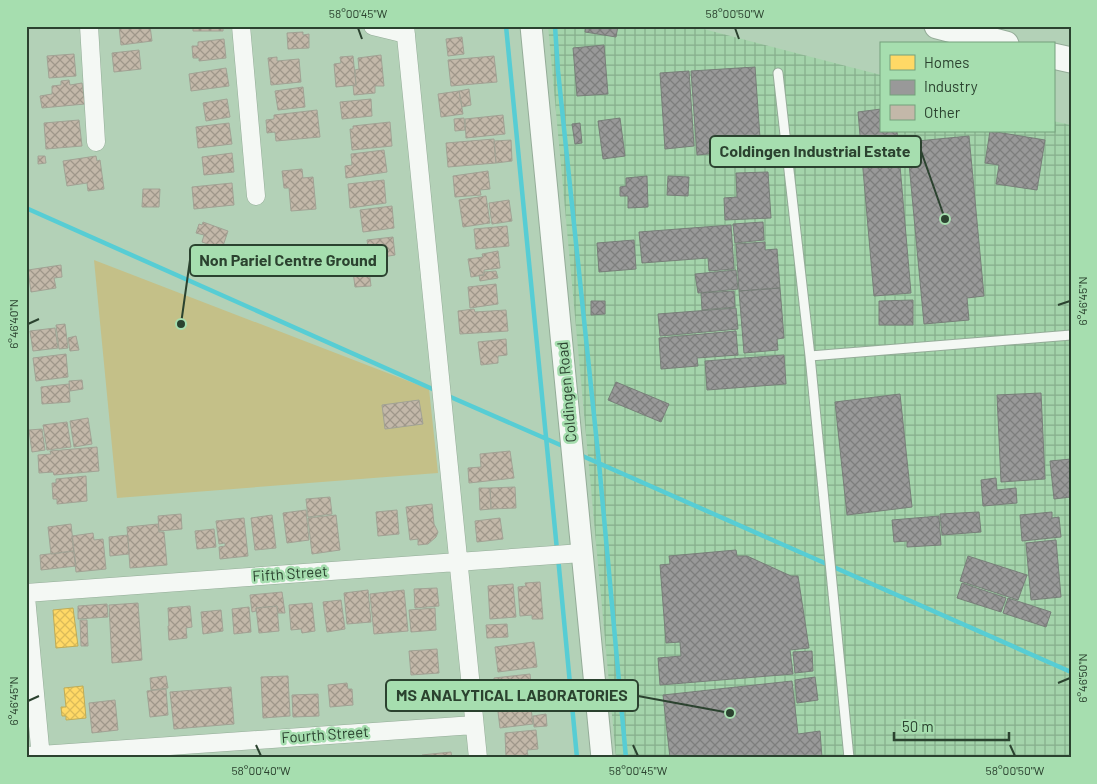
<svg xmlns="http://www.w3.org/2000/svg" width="1097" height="784" font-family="Barlow,sans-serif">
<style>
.industrial{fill:url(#industrial-grid)}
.grass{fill:#c4c088}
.homes{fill:url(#homes-cross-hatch);stroke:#bfac56}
.industry{fill:url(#industry-cross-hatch);stroke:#787f79}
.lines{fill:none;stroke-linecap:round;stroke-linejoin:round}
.stream{stroke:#57cdd4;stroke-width:4.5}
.building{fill:url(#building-cross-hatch);stroke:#a1a294}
.service-casing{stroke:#94ac98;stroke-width:11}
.minor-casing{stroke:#94ac98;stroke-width:19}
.tertiary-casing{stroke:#94ac98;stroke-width:23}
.secondary-casing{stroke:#94ac98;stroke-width:27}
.service{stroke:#f4f8f4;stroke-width:9}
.minor{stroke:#f4f8f4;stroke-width:18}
.tertiary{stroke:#f4f8f4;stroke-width:21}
.secondary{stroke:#f4f8f4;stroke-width:25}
.ticks{fill:none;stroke:#2b422f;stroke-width:2}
.labels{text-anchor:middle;stroke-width:5;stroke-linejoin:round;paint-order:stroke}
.street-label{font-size:15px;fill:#2b422f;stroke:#a6deaf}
.leader{fill:none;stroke:#2b422f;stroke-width:2}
.callout-dot{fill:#2b422f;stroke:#a6deaf;stroke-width:2}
.callout{fill:#a6deaf;stroke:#2b422f;stroke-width:2}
.callout-label{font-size:16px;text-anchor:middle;font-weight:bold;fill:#2b422f}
.neatline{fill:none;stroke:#2b422f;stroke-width:2}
.ticks-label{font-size:12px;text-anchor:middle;fill:#2b422f}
</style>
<defs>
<pattern id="industrial-grid" width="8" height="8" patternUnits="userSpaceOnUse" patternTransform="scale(1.25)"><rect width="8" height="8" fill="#a4d4ab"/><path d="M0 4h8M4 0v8" fill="none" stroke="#86ae8c"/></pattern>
<pattern id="homes-cross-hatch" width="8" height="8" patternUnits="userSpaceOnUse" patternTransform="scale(1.25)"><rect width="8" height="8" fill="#ffd966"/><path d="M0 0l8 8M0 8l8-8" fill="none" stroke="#dbbb59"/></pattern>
<pattern id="industry-cross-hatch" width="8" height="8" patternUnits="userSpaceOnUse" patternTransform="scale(1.25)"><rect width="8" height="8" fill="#999"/><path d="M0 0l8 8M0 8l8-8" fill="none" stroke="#7d7e7d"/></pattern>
<pattern id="building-cross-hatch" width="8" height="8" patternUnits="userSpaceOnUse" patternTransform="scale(1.25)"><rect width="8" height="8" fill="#c3b8a9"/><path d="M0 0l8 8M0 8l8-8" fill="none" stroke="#9f978a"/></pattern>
</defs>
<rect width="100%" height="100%" fill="#b3d1b7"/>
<!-- industrial -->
<path class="industrial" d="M548,26H692L881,75V131H1053V121L1071,125V758H616Z"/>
<!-- grass -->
<path class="grass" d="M94,260L429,389L438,473L117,498Z"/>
<!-- homes -->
<path class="homes" d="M73,608L78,646L56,648L53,610Z
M83,686L86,718L66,720V716H62L61,707H66L64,688Z"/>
<!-- industry -->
<path class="industry" d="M586,26H618L616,37L585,32Z
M604,45L608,94L577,96L573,48Z
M755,67L760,138L718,141L719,153L697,155L691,71Z
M689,71L694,146L665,149L660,73Z
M881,109V131H897L911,293L874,296L858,112Z
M620,118L625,156L603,159L598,121Z
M580,123L582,143L575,144L572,124Z
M990,131L1045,140L1037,190L996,184L999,165L985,163Z
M969,136L984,296L967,298L969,320L924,324L907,142Z
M768,172L771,218L725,220L724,198L737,197L736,173Z
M647,176L648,207L628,208V196H620V187L626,186V178Z
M668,176L689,177L688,196L667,195Z
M763,222L764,240L735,243L733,224Z
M731,225L734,269L709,271L708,258L642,263L639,232Z
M634,240L636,269L599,272L597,243Z
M765,242V250L777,249L780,288L739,291L736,244Z
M736,270L738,289L698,293L695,274Z
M780,288L784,338L777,339L778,350L744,353L739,291Z
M734,291L735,307L702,310L701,293Z
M913,300V325H879V301Z
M591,301H605V314L591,315Z
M736,308L738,329L660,336L658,314Z
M736,331L738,355L697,358L698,366L661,369L659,338Z
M784,355L786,384L707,390L705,361Z
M616,382L669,404L661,422L608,400Z
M1041,393L1045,479L1001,482L997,395Z
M900,394L912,507L847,515L835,402Z
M1071,459V497L1054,499L1050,461Z
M996,478L997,490L1016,488L1017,503L983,506L981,480Z
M979,512L981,532L942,535L940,514Z
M1052,512V518L1059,517L1061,537L1022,541L1020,515Z
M939,516L941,545L907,547V541L894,542L892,520Z
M1056,540L1061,597L1031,600L1026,543Z
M736,550L737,556H747L791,576H798L809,648L790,650L793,674L660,685L658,658L681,656L680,642L666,643L660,565L670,564L669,556Z
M968,556L1027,575L1018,600L960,581Z
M962,583L1006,598L1001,612L957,598Z
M1008,598L1051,612L1046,627L1003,613Z
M812,651L813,671L795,673L793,652Z
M815,677L818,700L797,703L795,680Z
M792,681L798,734L820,731L822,758H670L663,695Z"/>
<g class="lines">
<!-- stream -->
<path class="stream" d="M506,26L557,550
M555,26L558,71L599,463L626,758
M26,208L437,391
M446,395L565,447
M578,454L1071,672
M558,557L577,758"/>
</g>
<!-- building -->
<path class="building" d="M119,26H150L152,41L121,45Z
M193,26H223V31H193Z
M303,32V35L309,34V48L288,49L287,33Z
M462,37L464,54L448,56L446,39Z
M224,39L226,58L199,61V58H193L192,46H198V42Z
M139,50L141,69L114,72L112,53Z
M74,54L76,76L49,78L47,56Z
M381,55L384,86H375V93L354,95L353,85H356L355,70L359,69L358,58Z
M353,56L356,85L336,87L334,64L341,63L340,57Z
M494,56L497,82L451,86L448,60Z
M277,57V61L299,59L301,82L271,85L268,58Z
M226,68L229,86L191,91L189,74Z
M69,80L70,85L82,83L85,104L42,108L40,96L52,94V86L61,85V81Z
M303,87L305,107L278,110L275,91Z
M469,89L471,105L462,107L459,91Z
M459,91L463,114L441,117L438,94Z
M227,99L230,117L206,121L203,103Z
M371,99L372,116L342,119L340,102Z
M317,110L320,137L276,141L275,132L267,133L266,120L274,119V115Z
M503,115L505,134L466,138L465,119Z
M464,118L465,130L455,131L454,119Z
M79,120L82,146L46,149L44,123Z
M390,122L392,146L352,150L350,129H353V126Z
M229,123L232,144L198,148L196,127Z
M494,139L496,163L448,167L446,143Z
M511,140L512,161L496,163L494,141Z
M384,150L387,172L346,178L345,166L352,165L351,154Z
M232,153L234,172L204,175L202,157Z
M38,156H45L46,163L38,164Z
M96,156L97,161L100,160L104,189L88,191L87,183L67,186L63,161Z
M302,169L303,178L313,177L316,209L291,211L289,188H284L282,171Z
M488,171L490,189L480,190L481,195L455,197L453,176Z
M384,180L386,203L350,208L348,184Z
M232,183L234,205L194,209L192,187Z
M143,189H160L159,207H142Z
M486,196L490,223L463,227L459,200Z
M509,200L512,221L492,224L489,203Z
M392,206L394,228L363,232L360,210Z
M203,222L228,231L222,249L202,242L204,235L196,233L199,224L202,225Z
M507,226L509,246L476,249L474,229Z
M393,237L395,255L370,259L367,240Z
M498,251L500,268L484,270V275L471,277L468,259L483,257L482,254Z
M61,265L62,277L54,278L56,288L31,292L28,270Z
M369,270L371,286L355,287L353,271Z
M496,271L498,278L480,281L479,275H484V272Z
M496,284L498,304L470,308L468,287Z
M474,309L475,312L506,310L508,331L460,334L458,311Z
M65,324L68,348L59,349L56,325Z
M55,328L58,348L33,351L30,331Z
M76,336L79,350L70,351L68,338Z
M506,339L507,355L498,356V363L481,365L478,342Z
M66,354L68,377L36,381L33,358Z
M82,380L83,389L70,391L69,381Z
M69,384L70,402L42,404L41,387Z
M419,400L423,424L385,429L382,405Z
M88,418L92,444L74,447L70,421Z
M67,422L71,447L47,450L43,425Z
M42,429L45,450L32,452L29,430Z
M97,447L99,471L54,475L53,472L39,473L38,455L51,454L50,451Z
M510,451L514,478L469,483L468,468L481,467L480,454Z
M86,476L87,501L57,504V499H53L52,483H56V479Z
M515,487L516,508L491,509L490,488Z
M479,488H490L491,509L480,510Z
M330,497L332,514L308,517L306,499Z
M432,504L434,524L438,532L436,537L428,544L418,545V539L410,540L406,507Z
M306,510L309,540L287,543L283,513Z
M397,510L399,534L378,536L376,512Z
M181,514L182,529L159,531L158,516Z
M272,515L276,548L255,550L251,518Z
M336,515L340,550L312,554L308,518Z
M244,518L248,556L220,559L219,547L225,546V543L219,544L216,521Z
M500,518L503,539L477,542L475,521Z
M71,524L74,551L51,554L48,527Z
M158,524L159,532H164L167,565L130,568L127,527Z
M214,529L216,547L197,549L195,531Z
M93,533L94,540L103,539L106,569L76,572L72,536Z
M128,535L129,554L110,556L109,537Z
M74,551L76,566L41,570L40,555Z
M540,582L543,619H532V615L520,616L518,587L526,586L525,583Z
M513,584L516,617L490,619L488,586Z
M437,588L439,606L415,608L414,589Z
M368,590L371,622L347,624L344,593Z
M404,590L408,631L374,634L370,594Z
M282,592L285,613H278L277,606L256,608V611L252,612L250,595Z
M341,600L345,629L327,632L323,602Z
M138,603L142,660L112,663L109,605Z
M312,603L315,631L302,633L301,629L291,630L289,605Z
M107,604L108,617L78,619V606Z
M190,606L192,627L186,628L187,638L169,640L168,626H169L168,608Z
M277,606L279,631L259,633L256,608Z
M249,607L251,632L234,634L232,609Z
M435,608L436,630L411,632L409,610Z
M221,610L223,631L203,634L201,612Z
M80,620H87L88,646H81Z
M507,624L508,637L487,638L486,625Z
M534,642L537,667L498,672L495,647Z
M437,649L439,673L411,675L409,651Z
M530,674L532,694L495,697L494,678Z
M166,676L168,688L151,690L150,678Z
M288,676L290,716L263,718L261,677Z
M347,683L348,689H352L353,705L330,707L328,685Z
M231,687L234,724L174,729L170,692Z
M166,689L168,715L150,717L147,691Z
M318,694L319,716L293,717L292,695Z
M115,700L118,730L92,733L89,703Z
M530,700L533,724L500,728L497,704Z
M546,714L547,726L534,727L533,716Z
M536,730L538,749L527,750L528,756L506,758L505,733Z
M451,752L452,758H422V755Z"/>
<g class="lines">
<!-- service casing -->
<g class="service-casing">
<path id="service" d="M778,73L810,356L849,758
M810,356L1071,335"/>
</g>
<!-- minor casing -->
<g class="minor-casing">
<path id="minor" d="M89,26L96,142
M241,26L256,196
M373,26L406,34
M405,26L478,758
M26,593L582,553
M26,597L41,758
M26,756L474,725"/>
</g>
<!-- tertiary casing -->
<g class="tertiary-casing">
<path id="tertiary" d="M531,26L602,758"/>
</g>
<!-- secondary casing -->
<g class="secondary-casing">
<path id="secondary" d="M937,26L1006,44
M1053,56L1071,60"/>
</g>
<!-- service -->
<use href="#service" class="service"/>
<!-- minor -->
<use href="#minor" class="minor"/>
<!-- tertiary -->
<use href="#tertiary" class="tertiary"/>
<!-- secondary -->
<use href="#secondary" class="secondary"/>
</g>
<!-- ticks -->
<path class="ticks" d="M358,28L362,39M735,28L739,39M1058,305L1070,301M28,324L39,319M1058,683L1070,678M28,701L39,696M256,745L261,756M633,745L638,756M1010,745L1015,756"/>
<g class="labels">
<!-- street labels -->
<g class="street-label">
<text transform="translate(567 392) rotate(-95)" y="5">Coldingen Road</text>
<text transform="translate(290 574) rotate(-4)" y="5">Fifth Street</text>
<text transform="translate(325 735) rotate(-4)" y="5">Fourth Street</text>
</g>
</g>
<!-- callouts -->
<path class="leader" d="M945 219L921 151M181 324L190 260M730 713L638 696"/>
<g class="callout-dot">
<circle cx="945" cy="219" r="5"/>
<circle cx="181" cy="324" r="5"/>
<circle cx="730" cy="713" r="5"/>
</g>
<g class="callout">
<rect x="710" y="136" width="211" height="31" rx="5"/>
<rect x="190" y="245" width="197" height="31" rx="5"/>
<rect x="386" y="680" width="252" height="31" rx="5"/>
</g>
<g class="callout-label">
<text x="815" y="157">Coldingen Industrial Estate</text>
<text x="288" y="266">Non Pariel Centre Ground</text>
<text x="512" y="701">MS ANALYTICAL LABORATORIES</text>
</g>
<!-- border -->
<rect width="1097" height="784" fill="none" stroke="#a6deaf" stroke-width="55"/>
<!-- legend -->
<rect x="880" y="42" width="175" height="90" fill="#a6deaf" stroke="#75a07c"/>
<rect x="890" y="55" width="25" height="15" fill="#ffd966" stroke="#75a07c"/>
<text x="924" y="68" font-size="15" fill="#2b422f">Homes</text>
<rect x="890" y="80" width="25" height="15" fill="#999999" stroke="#75a07c"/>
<text x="924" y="92" font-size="15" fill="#2b422f">Industry</text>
<rect x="890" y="105" width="25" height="15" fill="#c3b8a9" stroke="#75a07c"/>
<text x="924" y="118" font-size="15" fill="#2b422f">Other</text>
<!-- scale -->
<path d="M894 732v8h115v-8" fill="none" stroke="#2b422f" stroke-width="2.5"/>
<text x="902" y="732" font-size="15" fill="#2b422f" stroke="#a6deaf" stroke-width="4" paint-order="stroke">50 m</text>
<rect x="28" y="28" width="1042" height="728" class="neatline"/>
<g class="ticks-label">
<text x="358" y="18">58°00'45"W</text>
<text x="735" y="18">58°00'50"W</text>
<text transform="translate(1083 301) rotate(-90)" y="4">6°46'45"N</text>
<text transform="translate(14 324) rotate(-90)" y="4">6°46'40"N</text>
<text transform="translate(1083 678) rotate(-90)" y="4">6°46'50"N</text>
<text transform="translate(14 701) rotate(-90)" y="4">6°46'45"N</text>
<text x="261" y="775">58°00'40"W</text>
<text x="638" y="775">58°00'45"W</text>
<text x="1015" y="775">58°00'50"W</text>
</g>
</svg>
